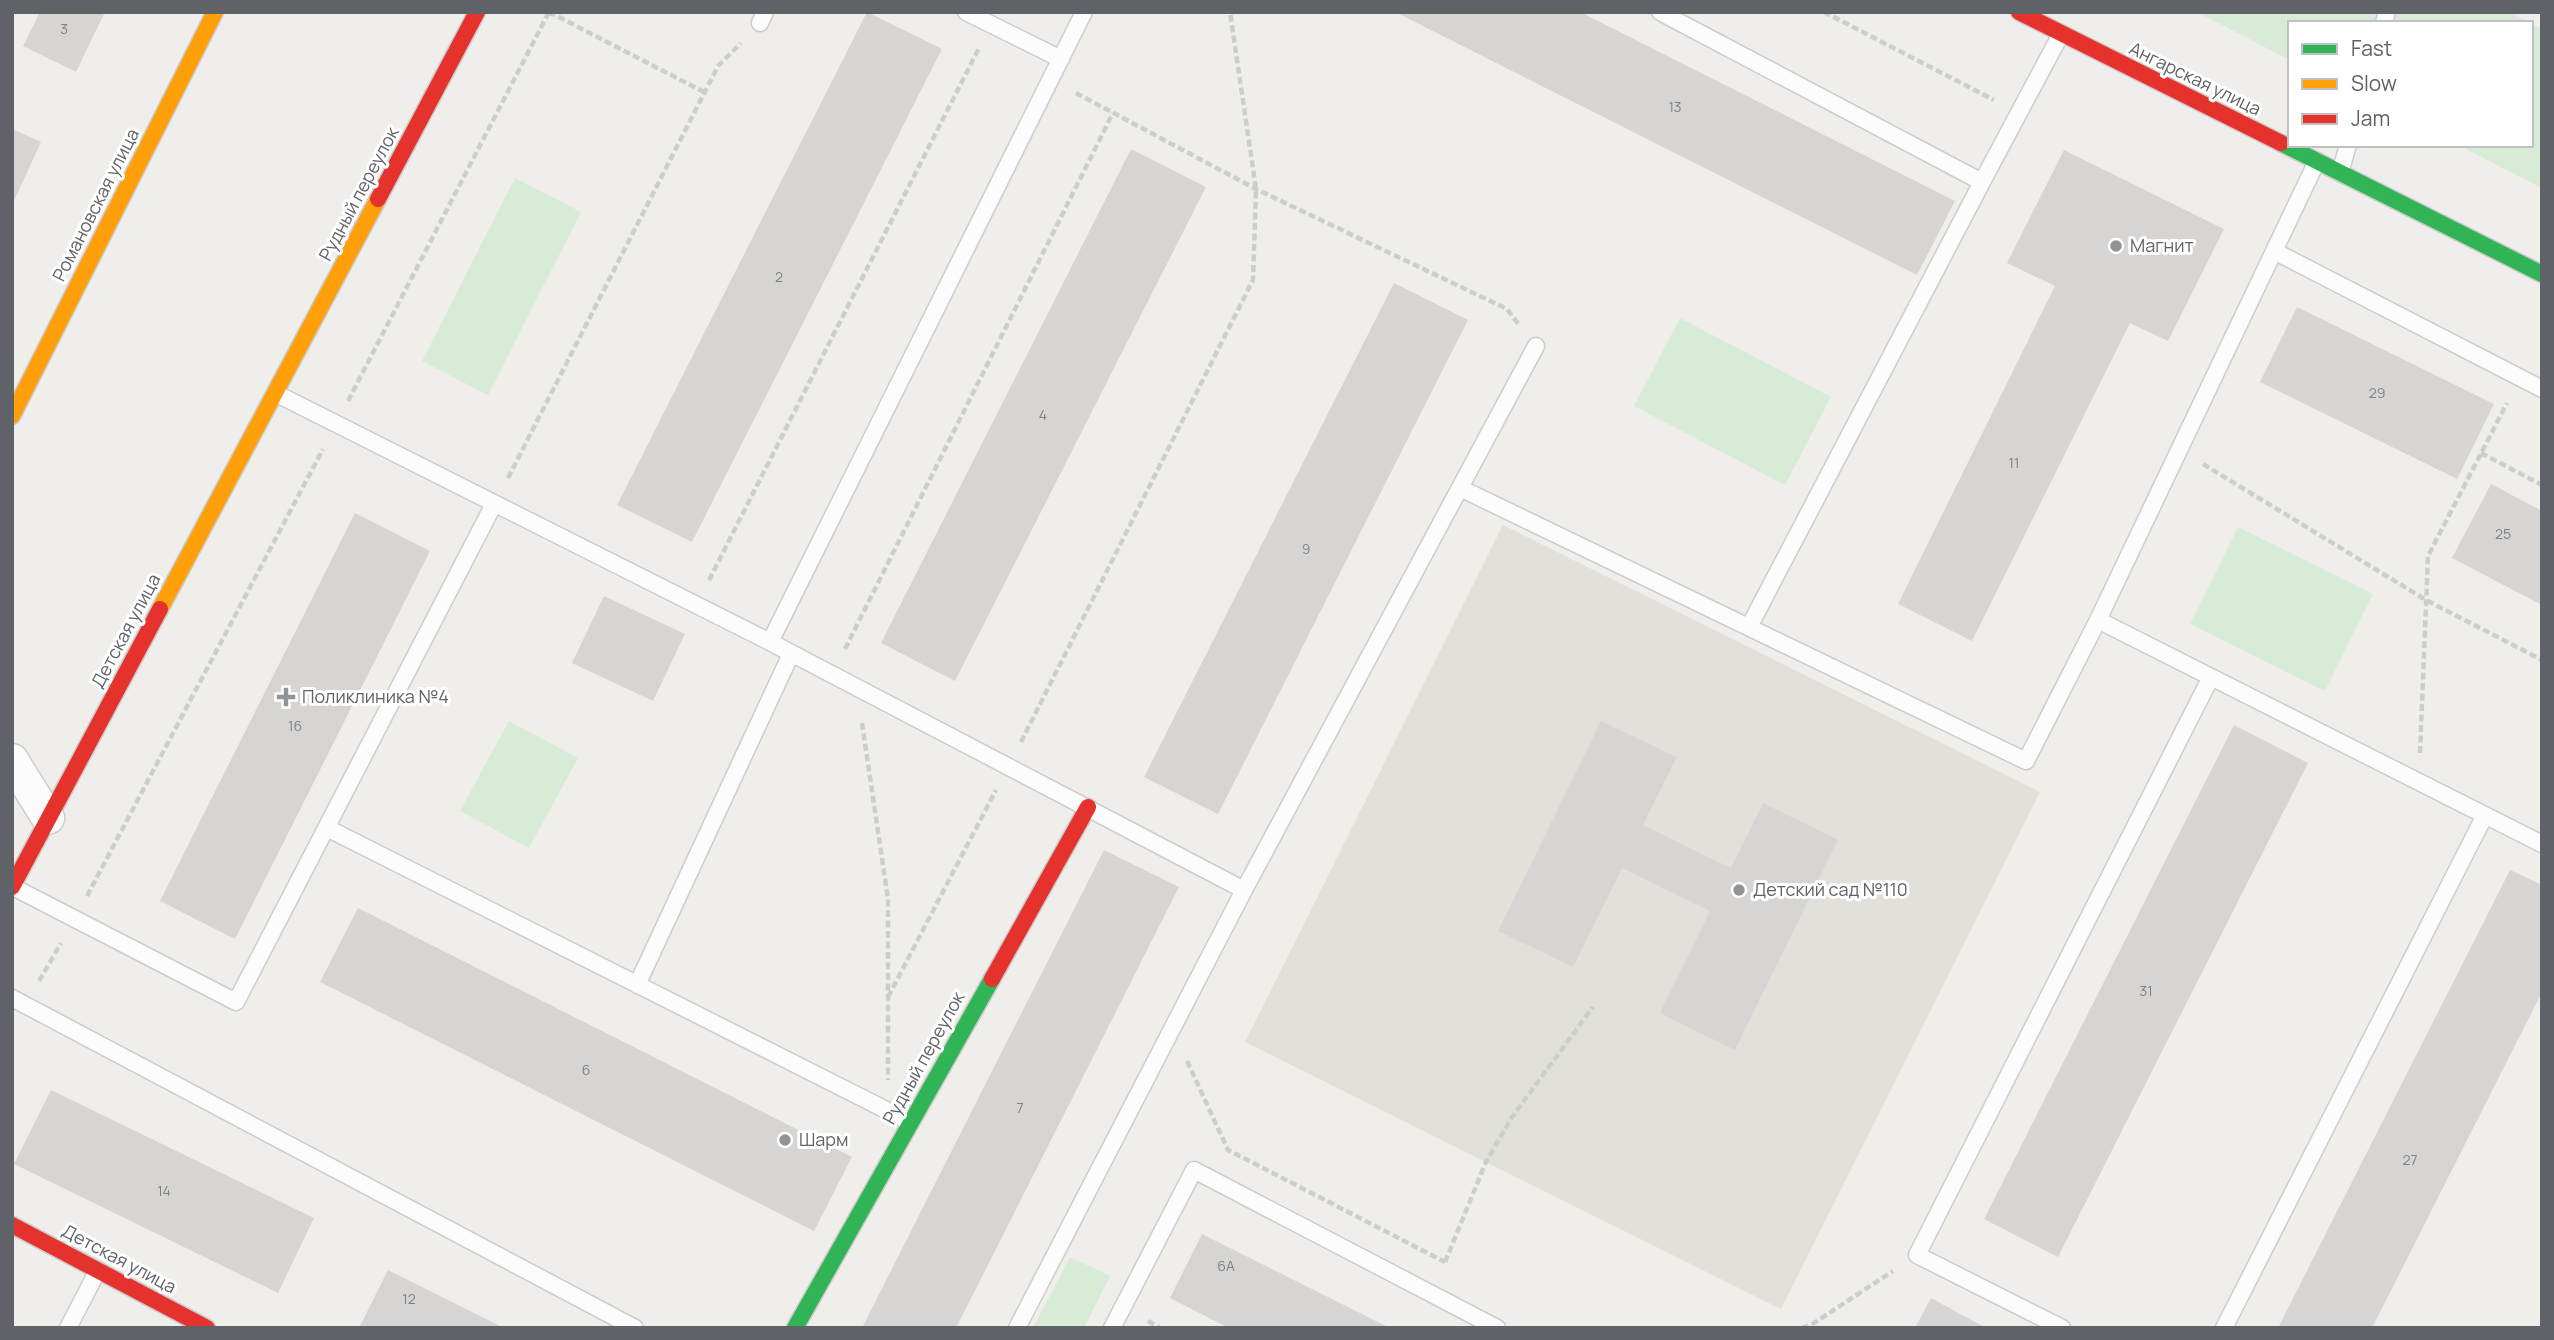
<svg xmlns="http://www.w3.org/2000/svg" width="2554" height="1340" font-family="Manrope,sans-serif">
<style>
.education{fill:#e2e0da}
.green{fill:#d8ebd6}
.building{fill:#d6d5d3}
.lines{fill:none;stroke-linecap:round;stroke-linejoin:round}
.lane-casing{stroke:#cbcccc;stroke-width:19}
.street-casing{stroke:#cbcccc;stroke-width:35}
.fast-casing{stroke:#cacacb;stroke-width:19}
.slow-casing{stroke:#cacacb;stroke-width:19}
.jam-casing{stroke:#cacacb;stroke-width:19}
.path{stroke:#cacfcc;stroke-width:4.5;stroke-dasharray:7 3.5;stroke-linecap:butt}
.lane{stroke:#fdfcfc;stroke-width:16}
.street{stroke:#fdfcfc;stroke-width:32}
.fast{stroke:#30b455;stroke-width:16}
.slow{stroke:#ff9f0a;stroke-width:16}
.jam{stroke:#e5322d;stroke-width:16}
.poi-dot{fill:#919496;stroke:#fff;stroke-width:2.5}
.labels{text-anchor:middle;stroke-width:6;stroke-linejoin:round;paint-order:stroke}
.number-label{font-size:14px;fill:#7e8184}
.street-label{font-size:18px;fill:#5f6368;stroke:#fff}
.poi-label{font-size:18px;fill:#5f6368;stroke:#fff;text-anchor:start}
</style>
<rect width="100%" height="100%" fill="#efeeea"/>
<!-- education -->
<path class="education" d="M1503,525L2040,792L1781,1309L1245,1042Z"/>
<!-- green -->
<path class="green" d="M2197,12H2509L2529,23H2290V60Z
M2531,24L2542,29V188L2458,145H2531Z
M515,178L581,212L488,395L422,361Z
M1680,318L1831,397L1785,485L1634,406Z
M2238,527L2373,594L2325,691L2190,624Z
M509,721L578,758L529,848L460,811Z
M1070,1257L1110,1276L1084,1328H1033Z"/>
<!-- building -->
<path class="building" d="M40,12H105L76,72L23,46Z
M867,12L942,49L692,542L617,505Z
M1395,12H1580L1955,201L1917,275Z
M12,129L41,142L12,205Z
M1131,149L1206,187L955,681L881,643Z
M2064,150L2224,229L2168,341L2130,323L1972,641L1898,604L2055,286L2007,263Z
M1394,283L1468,320L1218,814L1144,777Z
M2297,307L2494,404L2457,479L2260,382Z
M2491,484L2542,511V605L2452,558Z
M355,513L430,551L235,939L160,901Z
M604,596L685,634L653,701L572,663Z
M1601,721L1677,757L1643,825L1731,868L1763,803L1838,840L1735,1050L1660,1013L1710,911L1622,868L1573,967L1498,931Z
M2234,725L2308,763L2058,1257L1984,1219Z
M1104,850L1179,887L956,1328H862Z
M2510,870L2542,885V992L2372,1328H2278Z
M358,908L852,1157L814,1231L320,982Z
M51,1090L314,1218L278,1293L14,1164Z
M1202,1234L1390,1328H1229L1170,1298Z
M388,1270L504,1328H359Z
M1931,1298L1986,1328H1915Z"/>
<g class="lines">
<!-- lane casing -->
<g class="lane-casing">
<path id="lane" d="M966,12L1061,59
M1660,12L1982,182L2061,34
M760,23L765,12
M2384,23L2387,12
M2340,173L2348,145
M2274,251L2542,389
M275,393L770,642L1244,890L1536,346
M1460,488L2026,761L2098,620L2317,161
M2098,620L2542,844
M1749,627L1982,182
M770,642L1084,12
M327,828L910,1122
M13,887L236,1002L494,504
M637,985L791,654
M12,998L635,1328
M68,1328L98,1270
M1017,1328L1244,890
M1112,1328L1194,1170L1497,1328
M2062,1328L1917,1255L2211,677
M2224,1328L2485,815"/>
</g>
<!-- street casing -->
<g class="street-casing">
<path id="street" d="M12,760L48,818"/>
</g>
<!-- fast casing -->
<g class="fast-casing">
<path id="fast" d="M2281,143L2542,274
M795,1328L992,979"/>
</g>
<!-- slow casing -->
<g class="slow-casing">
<path id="slow" d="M12,416L215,12
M160,609L378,199"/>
</g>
<!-- jam casing -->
<g class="jam-casing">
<path id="jam" d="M2019,12L2281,143
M378,199L477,12
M12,887L160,609
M992,979L1088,807
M12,1225L207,1328"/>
</g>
<!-- path -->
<path class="path" d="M549,12L704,92
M1824,12L1994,100
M1076,93L1256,189L1507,309L1519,325
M348,401L549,12
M2481,453L2542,485
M2203,464L2426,600L2542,660
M508,478L718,66L741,43
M709,580L979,48
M845,649L1113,113
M862,723L888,899V1080
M1021,742L1253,280L1256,189L1230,12
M2420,753L2428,556L2507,403
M87,896L323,449
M39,981L61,943
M888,997L996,790
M1187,1061L1228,1150L1445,1262
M1445,1262L1486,1162L1512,1117L1593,1007
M1148,1321L1160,1328
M1802,1328L1814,1323L1893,1271"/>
<!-- lane -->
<use href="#lane" class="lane"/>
<!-- street -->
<use href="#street" class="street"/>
<!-- fast -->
<use href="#fast" class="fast"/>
<!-- slow -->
<use href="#slow" class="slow"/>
<!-- jam -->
<use href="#jam" class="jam"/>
</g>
<!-- markers -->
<g class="poi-dot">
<circle cx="2116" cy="246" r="7"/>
<path d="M282.5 686.5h7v7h7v7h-7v7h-7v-7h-7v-7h7z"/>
<circle cx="1739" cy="890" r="7"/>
<circle cx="785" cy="1140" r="7"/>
</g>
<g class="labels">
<!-- number labels -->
<g class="number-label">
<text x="64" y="34">3</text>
<text x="1675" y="112">13</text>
<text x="779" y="282">2</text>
<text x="2377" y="398">29</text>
<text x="1043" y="420">4</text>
<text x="2014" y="468">11</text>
<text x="2503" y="539">25</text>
<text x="1306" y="554">9</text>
<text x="295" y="731">16</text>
<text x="2146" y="996">31</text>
<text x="586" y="1075">6</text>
<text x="1020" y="1113">7</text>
<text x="2410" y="1165">27</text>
<text x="164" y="1196">14</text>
<text x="1226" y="1271">6А</text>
<text x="409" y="1304">12</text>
</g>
<!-- street labels -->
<g class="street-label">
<text transform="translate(2195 79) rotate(26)" y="6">Ангарская улица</text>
<text transform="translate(359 194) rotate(-62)" y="6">Рудный переулок</text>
<text transform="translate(96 205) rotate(-63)" y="6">Романовская улица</text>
<text transform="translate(126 631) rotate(-62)" y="6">Детская улица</text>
<text transform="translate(924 1058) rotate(-61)" y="6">Рудный переулок</text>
<text transform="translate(119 1259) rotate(28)" y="6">Детская улица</text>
</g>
<!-- poi labels -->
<g class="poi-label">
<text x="2130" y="252">Магнит</text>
<text x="302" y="703">Поликлиника №4</text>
<text x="1753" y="896">Детский сад №110</text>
<text x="799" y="1146">Шарм</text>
</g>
</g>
<!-- border -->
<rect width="2554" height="1340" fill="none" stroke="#5f6368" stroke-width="28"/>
<!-- legend -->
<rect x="2288" y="21" width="245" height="126" fill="#ffffff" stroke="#bfc1c3" stroke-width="2"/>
<rect x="2302" y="44" width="35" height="10" fill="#30b455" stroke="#bfc1c3" stroke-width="2"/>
<text x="2351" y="56" font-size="21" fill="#5f6368">Fast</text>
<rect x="2302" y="79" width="35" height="10" fill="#ff9f0a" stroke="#bfc1c3" stroke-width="2"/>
<text x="2351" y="91" font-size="21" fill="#5f6368">Slow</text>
<rect x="2302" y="114" width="35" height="10" fill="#e5322d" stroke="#bfc1c3" stroke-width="2"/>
<text x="2351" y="126" font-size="21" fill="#5f6368">Jam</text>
</svg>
